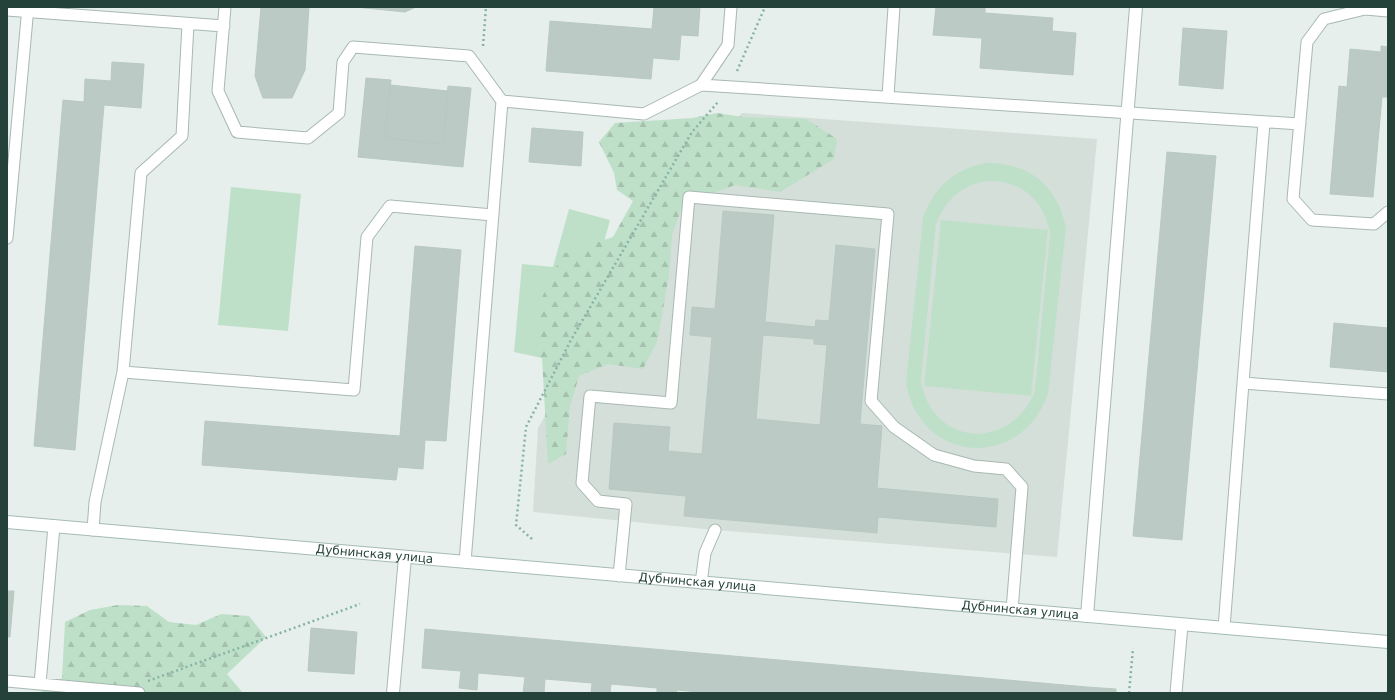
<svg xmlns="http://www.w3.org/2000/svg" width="1395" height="700" font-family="'DejaVu Sans',sans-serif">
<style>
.built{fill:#d4dfda}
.green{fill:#bfe0c8;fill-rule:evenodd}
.forest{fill:url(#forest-firs)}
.building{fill:#bbcac4;stroke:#b8c9c2;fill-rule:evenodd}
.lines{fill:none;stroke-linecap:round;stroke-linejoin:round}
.lane-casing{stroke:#a8b8b2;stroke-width:13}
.street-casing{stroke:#a8b8b2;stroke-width:14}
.secondary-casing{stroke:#a4bbb3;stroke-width:14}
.path{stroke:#86b3a5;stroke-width:2.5;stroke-dasharray:2 3;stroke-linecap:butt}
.lane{stroke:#fff;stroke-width:11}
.street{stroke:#fff;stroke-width:12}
.secondary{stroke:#fff;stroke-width:12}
.labels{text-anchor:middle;stroke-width:4;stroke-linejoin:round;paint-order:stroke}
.street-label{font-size:12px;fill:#24423a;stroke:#f7fbf9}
</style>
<defs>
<pattern id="forest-firs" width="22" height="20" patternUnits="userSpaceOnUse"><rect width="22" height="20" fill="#bfe0c8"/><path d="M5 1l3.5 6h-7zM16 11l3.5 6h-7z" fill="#a4c1ad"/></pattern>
</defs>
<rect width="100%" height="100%" fill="#e6efeb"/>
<!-- built -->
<path class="built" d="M742,113L1097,139L1057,557L715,530L533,512L538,428L642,248Z"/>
<!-- green -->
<path class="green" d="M986,163C1029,162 1058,186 1066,228L1048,394C1021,471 920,464 906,383L923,218C934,187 954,169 986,163ZM987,181C1021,180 1044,200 1050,233L1035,390C1012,452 932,447 921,381L936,224C945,200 962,185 987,181Z
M231,187L301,194L288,331L218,325Z
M569,209L610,220L585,313L542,358L514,352L522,264L553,267Z
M941,220L1048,230L1031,396L924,386Z"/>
<!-- forest -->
<path class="forest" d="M717,113L743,117L806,119L837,139L834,159L780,192L735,185L700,198L681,210L672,235L669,276L657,342L643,369L608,364L579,376L570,406L566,454L548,464L542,358L535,356L539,304L562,254L613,237L633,201L617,190L614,173L599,142L615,123L692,118Z
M118,605L147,606L169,622L196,625L221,614L249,616L266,637L227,674L243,693H39L62,678L65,622L90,610Z"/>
<!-- building -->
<path class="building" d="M261,7H309L305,70L292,98H263L255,76Z
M355,7H416L405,12Z
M654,7H700L698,36L681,35L679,60L653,58L651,79L546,71L550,21L652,29Z
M936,7H985V13L1053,18L1052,31L1076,33L1073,75L980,68L982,38L933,35Z
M1183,28L1227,31L1223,89L1179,85Z
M1381,46L1388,47V97H1382L1373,197L1330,194L1339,86L1347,87L1350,49L1381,52Z
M112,62L144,64L141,108L104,105L75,450L34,446L63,100L84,102L85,79L111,81Z
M366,78L391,80L385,138L443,144L448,86L471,88L463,167L358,157Z
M390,85L448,91L443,144L385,138Z
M532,128L583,132L581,166L529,162Z
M1167,152L1216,156L1182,540L1133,536Z
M723,211L774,215L765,322L815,327L816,320L829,321L836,245L875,249L860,424L882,426L877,488L998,499L996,527L878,517L877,533L684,516L686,496L609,489L614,423L670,427L668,451L702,454L712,337L690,335L692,307L715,309ZM763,335L814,339V344L827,345L820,425L756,419Z
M415,246L461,250L446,441L425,440L423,469L398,467L396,480L202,465L205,421L400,436Z
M1334,323L1388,328V372L1330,367Z
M7,591H14L10,637H7Z
M311,628L357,632L354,674L308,671Z
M425,629L1087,687L1116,689V693H710L677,690L676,693H657V688L611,684L610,693H591L592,683L545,679L544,693H523L525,677L478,673L477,690L459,688L461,671L422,668Z"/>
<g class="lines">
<!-- lane casing -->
<g class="lane-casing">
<path id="lane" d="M225,7L218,91L237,132L308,138L339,113L343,62L353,47L469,56L502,101L644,114L701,85L728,45L731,7
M7,10L224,26
M1388,11L1365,9L1324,19L1307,42L1293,199L1312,220L1374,224L1388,212
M701,85L1300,124
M888,96L894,7
M7,238L28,7
M123,372L354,390L367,237L390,206L493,215
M1243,383L1264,123
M93,530L95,502L123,372L141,173L182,136L188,24
M465,562L502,101
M619,576L626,504L598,501L582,483L590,396L671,403L689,197L888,214L871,401L894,427L934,455L974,466L1006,469L1022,487L1012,610
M701,583L705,553L715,530
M1224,628L1243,383L1388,394
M7,681L139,693
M40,684L54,526
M1176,693L1182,625"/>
</g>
<!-- street casing -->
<g class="street-casing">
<path id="street" d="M1087,616L1136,7
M393,693L405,557"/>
</g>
<!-- secondary casing -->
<g class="secondary-casing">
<g id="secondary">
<path id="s1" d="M7,522L1388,642"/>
</g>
</g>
<!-- path -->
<path class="path" d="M483,46L486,7
M737,71L765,7
M532,539L516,525L526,427L571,340L692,132L718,102
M148,681L360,604
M1129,693L1133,648
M1388,693V691"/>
<!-- lane -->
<use href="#lane" class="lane"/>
<!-- street -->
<use href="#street" class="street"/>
<!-- secondary -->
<use href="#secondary" class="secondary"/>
</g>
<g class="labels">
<!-- street labels -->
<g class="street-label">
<text dy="4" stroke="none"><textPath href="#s1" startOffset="369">Дубнинская улица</textPath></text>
<text dy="4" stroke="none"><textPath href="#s1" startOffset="693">Дубнинская улица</textPath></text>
<text dy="4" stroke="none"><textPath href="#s1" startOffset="1017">Дубнинская улица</textPath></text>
</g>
</g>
<!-- border -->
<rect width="1395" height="700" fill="none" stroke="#24423a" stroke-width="16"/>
</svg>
